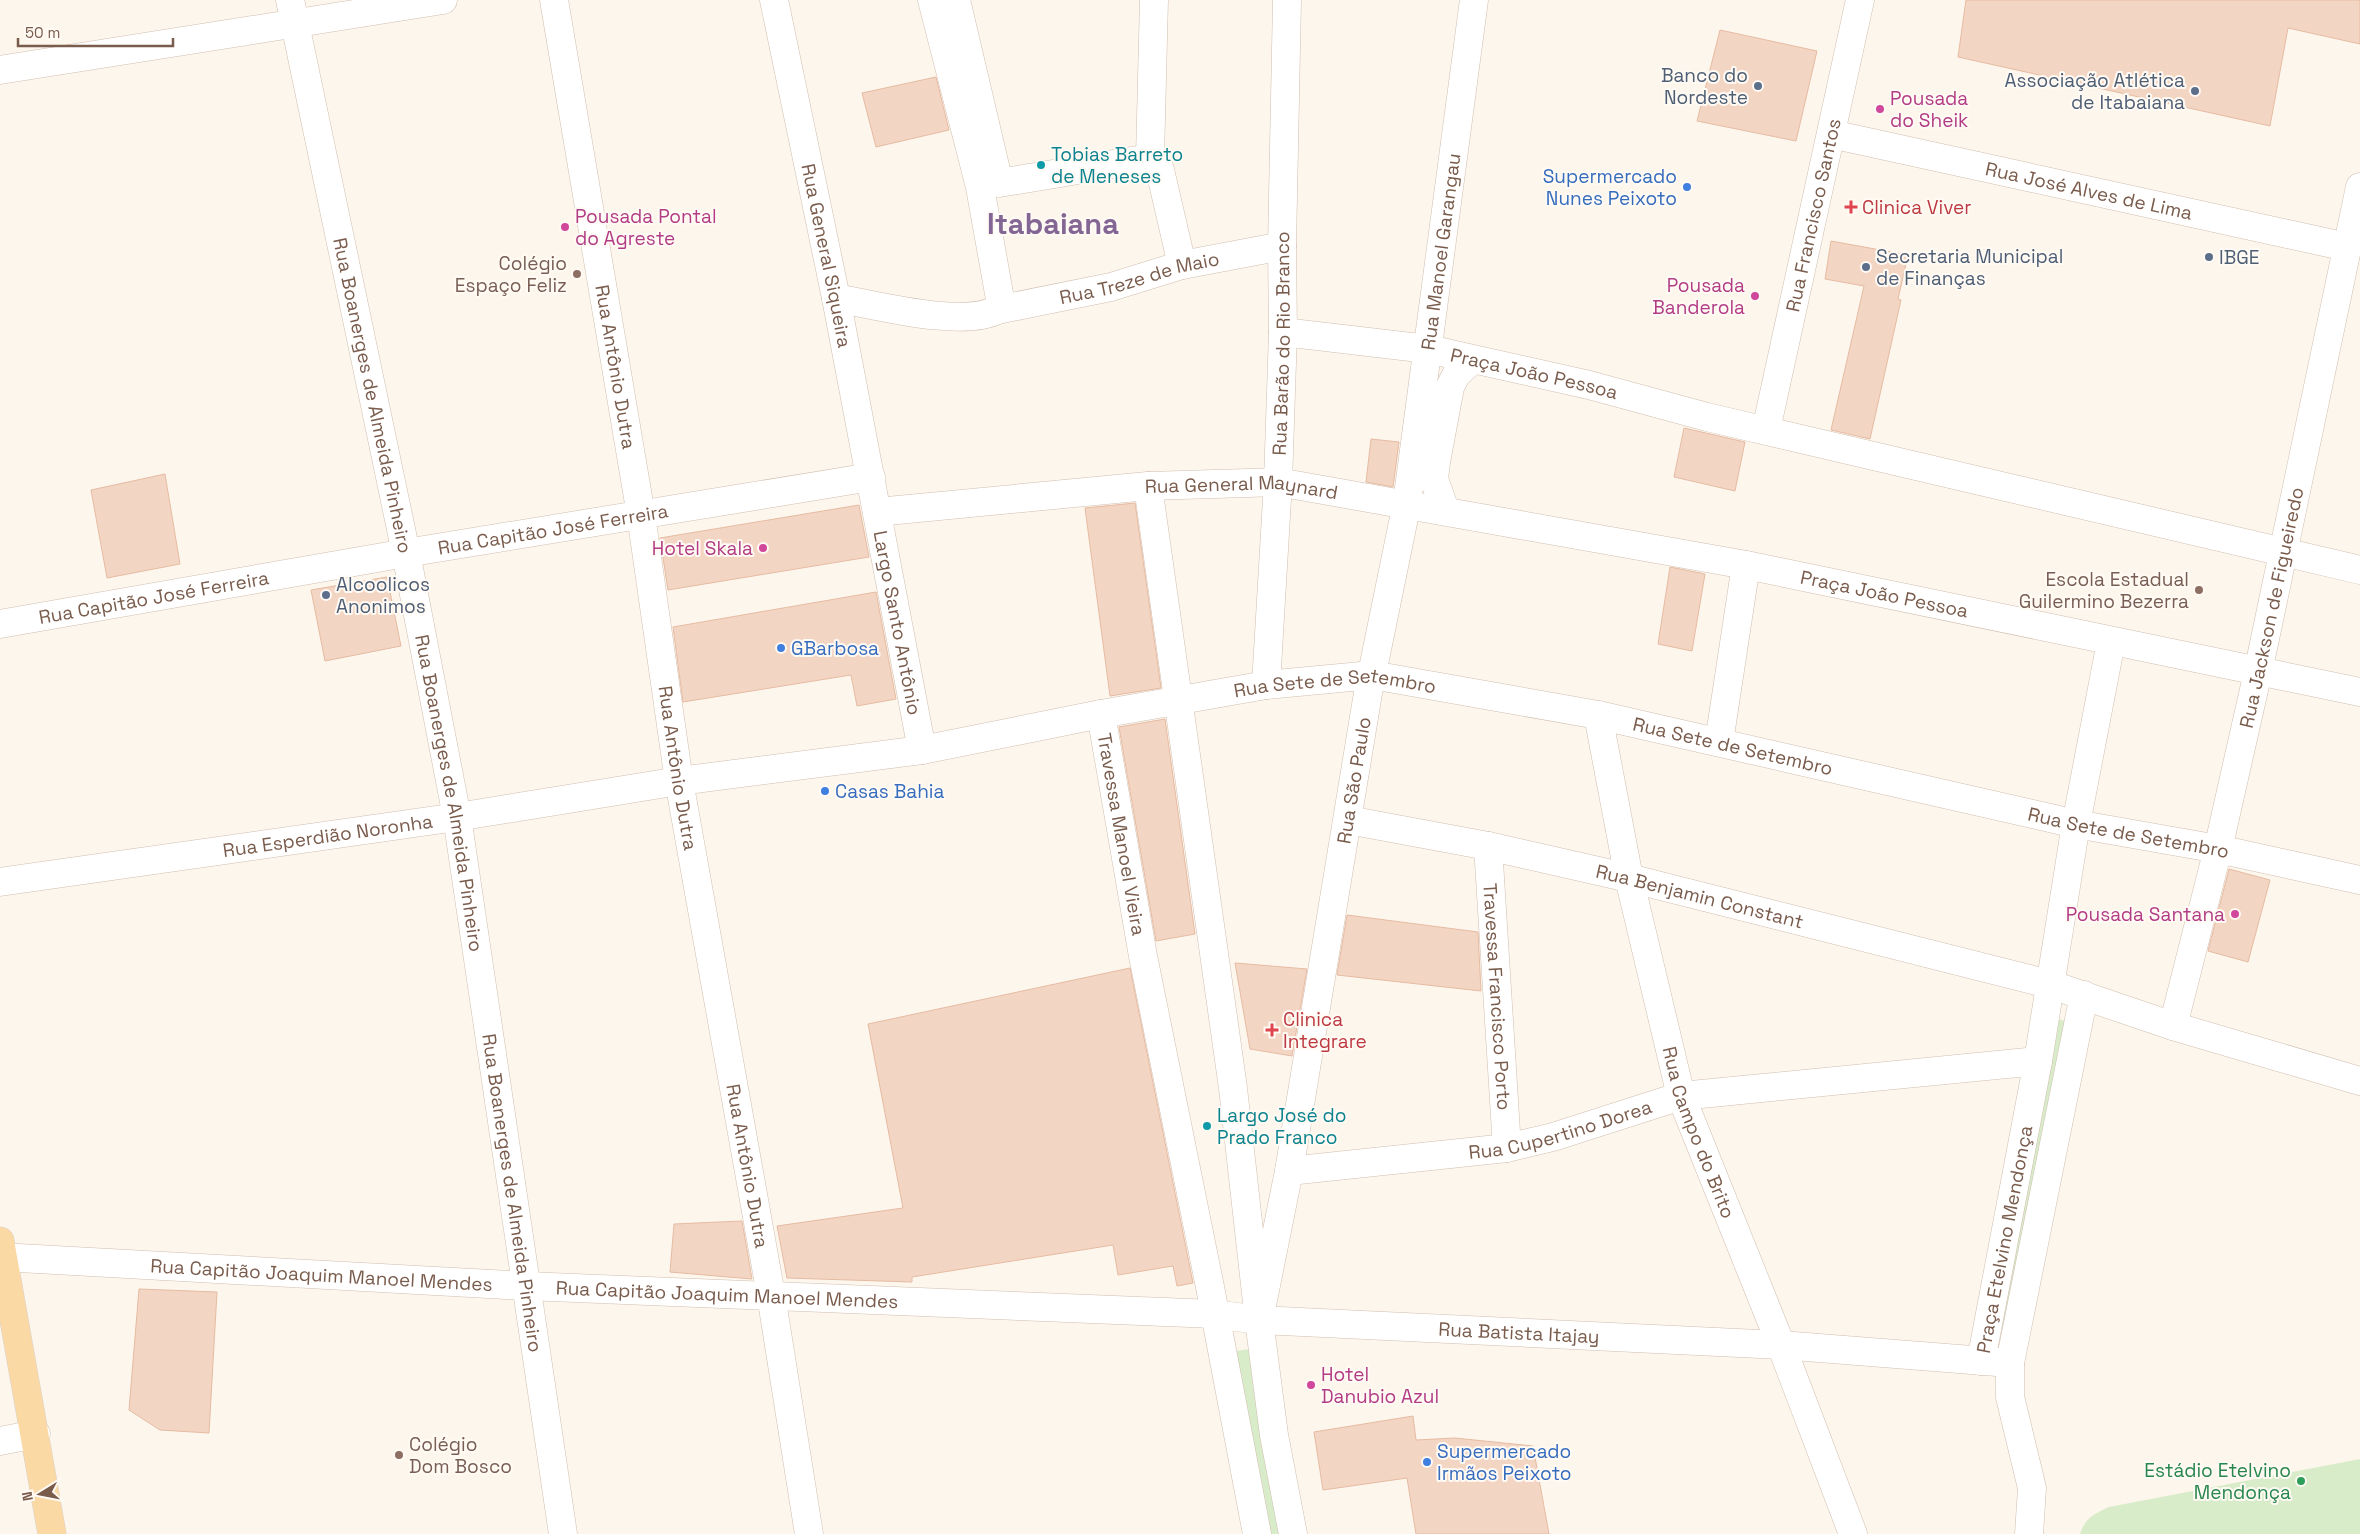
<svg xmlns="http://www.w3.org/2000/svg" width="2360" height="1534" font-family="'Space Grotesk',sans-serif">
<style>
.green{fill:#d8ecc9}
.building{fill:#f3d5c3;stroke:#e6bba3}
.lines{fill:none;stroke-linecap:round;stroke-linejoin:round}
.minor-casing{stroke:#d1beb0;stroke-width:29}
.major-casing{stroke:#dad1cd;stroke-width:29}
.minor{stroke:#fff;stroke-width:28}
.major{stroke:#fbd9a5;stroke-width:28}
.service-dot{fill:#5c6f8a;stroke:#fffaf3;stroke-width:2}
.hotel-dot{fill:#d1479c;stroke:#fffaf3;stroke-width:2}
.culture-dot{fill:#0f9aa8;stroke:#fffaf3;stroke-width:2}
.shop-dot{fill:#3f7fe0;stroke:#fffaf3;stroke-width:2}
.health-dot{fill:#e0444e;stroke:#fffaf3;stroke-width:2}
.education-dot{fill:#8d6e63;stroke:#fffaf3;stroke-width:2}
.leisure-dot{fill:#2e9e5b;stroke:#fffaf3;stroke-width:2}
.labels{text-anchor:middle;stroke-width:4;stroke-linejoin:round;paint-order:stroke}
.service-label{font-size:19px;fill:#4e5e75;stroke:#fffaf3;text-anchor:start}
.hotel-label{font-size:19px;fill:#b23c85;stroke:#fffaf3;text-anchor:start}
.culture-label{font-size:19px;fill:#0d838f;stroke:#fffaf3;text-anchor:start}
.shop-label{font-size:19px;fill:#366cbe;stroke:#fffaf3;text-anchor:start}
.street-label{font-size:19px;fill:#7a5c4d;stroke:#fffaf3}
.health-label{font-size:19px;fill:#be3a42;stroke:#fffaf3;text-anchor:start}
.education-label{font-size:19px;fill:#785e54;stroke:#fffaf3;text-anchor:end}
.leisure-label{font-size:19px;fill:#27864d;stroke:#fffaf3;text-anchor:end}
.town-label{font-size:29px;font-weight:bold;fill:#846695;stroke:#fffaf3}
</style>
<rect width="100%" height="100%" fill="#fdf6ec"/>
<!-- green -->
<path class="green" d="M2058,1019L2069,1022L2010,1328L2000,1329Z
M1251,1349L1282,1534H1270L1235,1351Z
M2360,1459V1534H2080C2085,1518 2094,1514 2109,1507Z"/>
<!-- building -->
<path class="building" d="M1966,0H2360V44L2288,28L2270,126L1958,57Z
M1720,30L1817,51L1796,141L1697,121Z
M936,77L949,130L876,147L862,93Z
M1831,241L1908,255L1898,299L1901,300L1870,439L1831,430L1864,286L1825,279Z
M1684,428L1745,442L1735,491L1674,477Z
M1371,439L1399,442L1393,487L1366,482Z
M165,474L180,564L107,578L91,490Z
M1135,503L1161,688L1110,696L1085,508Z
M859,505L869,557L668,590L660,538Z
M1670,567L1705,574L1692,651L1658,644Z
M387,577L401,646L325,661L311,590Z
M876,592L896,699L857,706L851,675L683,702L673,627Z
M1165,719L1195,934L1156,941L1119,727Z
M2229,869L2270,880L2248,962L2208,951Z
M1347,915L1478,932L1481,991L1337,975Z
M1235,963L1307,969L1292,1056L1250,1049Z
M1130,968L1193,1283L1177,1286L1173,1266L1118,1275L1113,1245L912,1277V1282L787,1278L777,1226L903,1208L868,1024Z
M742,1221L752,1279L670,1272L674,1224Z
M139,1289L217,1292L209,1433L160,1430L129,1410Z
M1413,1416L1416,1440L1455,1438L1533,1446L1549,1534H1416L1407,1478L1323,1490L1314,1432Z"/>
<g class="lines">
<!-- minor casing -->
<g class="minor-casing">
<g id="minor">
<path id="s1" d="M290,0L406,553L457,817L563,1534"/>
<path id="s2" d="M554,0L641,515L679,781L771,1295L809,1534"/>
<path id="s3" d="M774,0L836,298L922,750"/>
<path d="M956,0L999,183L1150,158L1154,0"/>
<path d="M0,70L443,0"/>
<path id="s4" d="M1831,134L2347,247"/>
<path d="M1150,158L1160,170L1182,265"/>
<path d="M836,298C876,305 962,328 997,310L1000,299L980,187L932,0"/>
<path id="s5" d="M997,310L1111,287L1182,265L1282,246"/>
<path id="s6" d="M1283,332L1428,349L1589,385L1707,417L2360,570"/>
<path id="s7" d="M1766,430L1860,0"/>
<path d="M1148,486L1233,1088L1259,1320L1274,1435L1293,1534"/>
<path d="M1445,510L1434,479L1436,462L1450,387L1456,375L1472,360"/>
<path id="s8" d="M877,512L1148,486L1278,482L1746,565L2360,692"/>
<path id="s9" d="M0,624L406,553L871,477"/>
<path id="s10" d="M1266,685L1278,482L1283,332L1282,246L1287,0"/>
<path id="s11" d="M1101,714L1143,956L1210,1287L1257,1534"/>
<path id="s12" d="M1598,715L1629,878L1681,1096L1781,1345L1853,1534"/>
<path d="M1719,742L1746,565"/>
<path id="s13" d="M1348,820L1488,846L1629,878L2049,984L2173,1026L2360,1081"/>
<path id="s14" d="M1488,846L1507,1148"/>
<path id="s15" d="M0,882L457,817L679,781L922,750L1101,714L1266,685L1372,675L1598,715L2076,824L2218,849L2360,880"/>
<path id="s16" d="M2173,1026L2218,849L2258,672L2360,187"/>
<path id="s17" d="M1289,1171L1507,1148L1553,1137L1681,1096L2038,1061"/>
<path id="s18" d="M0,1257L526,1286L1214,1314L1259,1320L1781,1345L2010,1363"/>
<path id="s19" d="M1259,1320L1289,1171L1368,693L1407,503L1474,0"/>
<path id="s20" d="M1981,1361L2038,1061L2076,824L2111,642"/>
<path d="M0,1441L36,1434"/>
<path d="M2029,1534L2032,1488L2010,1397V1363L2084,995"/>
</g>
</g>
<!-- major casing -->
<g class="major-casing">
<path id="major" d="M0,1241L52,1534"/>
</g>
<!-- minor -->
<use href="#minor" class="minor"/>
<!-- major -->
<use href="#major" class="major"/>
</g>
<!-- markers -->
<g class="service-dot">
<circle cx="1758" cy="86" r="5"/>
<circle cx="2195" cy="91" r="5"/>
<circle cx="2209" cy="257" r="5"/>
<circle cx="1866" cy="267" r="5"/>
<circle cx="326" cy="595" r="5"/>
</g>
<g class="hotel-dot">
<circle cx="1880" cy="109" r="5"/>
<circle cx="565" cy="227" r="5"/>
<circle cx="1755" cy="296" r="5"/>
<circle cx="763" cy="548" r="5"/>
<circle cx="2235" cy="914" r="5"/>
<circle cx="1311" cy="1385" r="5"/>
</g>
<g class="culture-dot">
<circle cx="1041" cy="165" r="5"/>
<circle cx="1207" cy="1126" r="5"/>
</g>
<g class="shop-dot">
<circle cx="1687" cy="187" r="5"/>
<circle cx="781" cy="648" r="5"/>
<circle cx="825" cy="791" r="5"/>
<circle cx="1427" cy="1462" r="5"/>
</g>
<g class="health-dot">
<path d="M1848.5 199.5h5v5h5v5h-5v5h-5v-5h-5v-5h5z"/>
<path d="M1269.5 1022.5h5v5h5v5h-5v5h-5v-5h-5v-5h5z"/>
</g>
<g class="education-dot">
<circle cx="577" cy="274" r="5"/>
<circle cx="2199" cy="590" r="5"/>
<circle cx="399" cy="1455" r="5"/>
</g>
<circle class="leisure-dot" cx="2301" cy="1481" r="5"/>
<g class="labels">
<!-- service labels -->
<g class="service-label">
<text x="1748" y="82" text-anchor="end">Banco do<tspan x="1748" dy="22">Nordeste</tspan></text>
<text x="2185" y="87" text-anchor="end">Associação Atlética<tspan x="2185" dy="22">de Itabaiana</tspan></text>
<text x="1876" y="263">Secretaria Municipal<tspan x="1876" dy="22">de Finanças</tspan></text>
<text x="2219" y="264">IBGE</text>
<text x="336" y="591">Alcoolicos<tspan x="336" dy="22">Anonimos</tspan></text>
</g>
<!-- hotel labels -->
<g class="hotel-label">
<text x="1890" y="105">Pousada<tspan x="1890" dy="22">do Sheik</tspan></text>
<text x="575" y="223">Pousada Pontal<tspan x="575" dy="22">do Agreste</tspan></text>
<text x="1745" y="292" text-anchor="end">Pousada<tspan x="1745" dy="22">Banderola</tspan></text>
<text x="753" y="555" text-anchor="end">Hotel Skala</text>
<text x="2225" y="921" text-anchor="end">Pousada Santana</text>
<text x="1321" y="1381">Hotel<tspan x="1321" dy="22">Danubio Azul</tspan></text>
</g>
<!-- culture labels -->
<g class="culture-label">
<text x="1051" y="161">Tobias Barreto<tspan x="1051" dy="22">de Meneses</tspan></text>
<text x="1217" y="1122">Largo José do<tspan x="1217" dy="22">Prado Franco</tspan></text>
</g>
<!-- shop labels -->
<g class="shop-label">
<text x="1677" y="183" text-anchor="end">Supermercado<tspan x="1677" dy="22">Nunes Peixoto</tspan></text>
<text x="791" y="655">GBarbosa</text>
<text x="835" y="798">Casas Bahia</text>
<text x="1437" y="1458">Supermercado<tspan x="1437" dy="22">Irmãos Peixoto</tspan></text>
</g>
<!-- street labels -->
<g class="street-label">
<text dy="7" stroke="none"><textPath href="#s4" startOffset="264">Rua José Alves de Lima</textPath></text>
<text dy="7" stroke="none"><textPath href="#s7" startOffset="220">Rua Francisco Santos</textPath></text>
<text dy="7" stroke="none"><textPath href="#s19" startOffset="1084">Rua Manoel Garangau</textPath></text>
<text dy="7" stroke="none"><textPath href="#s3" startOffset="261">Rua General Siqueira</textPath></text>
<text dy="7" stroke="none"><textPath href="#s5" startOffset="146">Rua Treze de Maio</textPath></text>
<text dy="7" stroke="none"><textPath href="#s10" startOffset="342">Rua Barão do Rio Branco</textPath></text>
<text dy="7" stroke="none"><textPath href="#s2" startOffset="372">Rua Antônio Dutra</textPath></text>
<text dy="7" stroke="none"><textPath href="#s6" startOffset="255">Praça João Pessoa</textPath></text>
<text dy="7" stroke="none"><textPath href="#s1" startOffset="404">Rua Boanerges de Almeida Pinheiro</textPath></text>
<text dy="7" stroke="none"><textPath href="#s8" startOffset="366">Rua General Maynard</textPath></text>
<text dy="7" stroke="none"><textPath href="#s9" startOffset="561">Rua Capitão José Ferreira</textPath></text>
<text dy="7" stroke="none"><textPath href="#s8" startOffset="1019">Praça João Pessoa</textPath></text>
<text dy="7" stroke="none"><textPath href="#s9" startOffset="156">Rua Capitão José Ferreira</textPath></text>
<text dy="7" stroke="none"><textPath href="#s16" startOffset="430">Rua Jackson de Figueiredo</textPath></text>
<text dy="7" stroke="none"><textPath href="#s3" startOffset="635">Largo Santo Antônio</textPath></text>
<text dy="7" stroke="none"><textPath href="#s15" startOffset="1351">Rua Sete de Setembro</textPath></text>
<text dy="7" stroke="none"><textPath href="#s15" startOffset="1756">Rua Sete de Setembro</textPath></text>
<text dy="7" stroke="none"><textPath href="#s2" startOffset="778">Rua Antônio Dutra</textPath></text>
<text dy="7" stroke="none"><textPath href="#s19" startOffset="548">Rua São Paulo</textPath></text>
<text dy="7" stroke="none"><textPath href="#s1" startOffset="809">Rua Boanerges de Almeida Pinheiro</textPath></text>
<text dy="7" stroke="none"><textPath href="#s15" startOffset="2161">Rua Sete de Setembro</textPath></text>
<text dy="7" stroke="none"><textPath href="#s15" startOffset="331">Rua Esperdião Noronha</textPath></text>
<text dy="7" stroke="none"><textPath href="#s11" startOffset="122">Travessa Manoel Vieira</textPath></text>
<text dy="7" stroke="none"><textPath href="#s13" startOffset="360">Rua Benjamin Constant</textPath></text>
<text dy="7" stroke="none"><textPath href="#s14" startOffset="151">Travessa Francisco Porto</textPath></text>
<text dy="7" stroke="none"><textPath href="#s17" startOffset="275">Rua Cupertino Dorea</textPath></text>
<text dy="7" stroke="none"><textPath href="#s12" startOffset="430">Rua Campo do Brito</textPath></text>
<text dy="7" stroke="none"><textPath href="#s2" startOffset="1182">Rua Antônio Dutra</textPath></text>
<text dy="7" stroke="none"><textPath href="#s1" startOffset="1214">Rua Boanerges de Almeida Pinheiro</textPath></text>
<text dy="7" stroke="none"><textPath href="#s20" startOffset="124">Praça Etelvino Mendonça</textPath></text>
<text dy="7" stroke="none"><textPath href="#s18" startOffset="322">Rua Capitão Joaquim Manoel Mendes</textPath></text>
<text dy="7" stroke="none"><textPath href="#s18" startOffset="728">Rua Capitão Joaquim Manoel Mendes</textPath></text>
<text dy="7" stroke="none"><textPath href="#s18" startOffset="1521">Rua Batista Itajay</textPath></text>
</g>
<!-- health labels -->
<g class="health-label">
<text x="1862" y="214">Clinica Viver</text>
<text x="1283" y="1026">Clinica<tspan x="1283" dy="22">Integrare</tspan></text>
</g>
<!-- education labels -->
<g class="education-label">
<text x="567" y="270">Colégio<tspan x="567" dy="22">Espaço Feliz</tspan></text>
<text x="2189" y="586">Escola Estadual<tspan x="2189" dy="22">Guilermino Bezerra</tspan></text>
<text x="409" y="1451" text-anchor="start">Colégio<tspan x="409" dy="22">Dom Bosco</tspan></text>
</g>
<!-- leisure labels -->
<g class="leisure-label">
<text x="2291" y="1477">Estádio Etelvino<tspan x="2291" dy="22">Mendonça</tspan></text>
</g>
<!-- town labels -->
<g class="town-label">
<text x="1053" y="234">Itabaiana</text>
</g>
</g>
<!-- north arrow -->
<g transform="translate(40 1494) rotate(260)" stroke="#fffaf3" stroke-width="4" paint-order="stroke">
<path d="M0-4L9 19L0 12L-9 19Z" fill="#7a5c4d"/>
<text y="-8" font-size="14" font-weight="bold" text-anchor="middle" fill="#7a5c4d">N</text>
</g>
<!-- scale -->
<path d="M18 38v8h155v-8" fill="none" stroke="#7a5c4d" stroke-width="2.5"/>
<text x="25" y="38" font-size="15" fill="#7a5c4d" stroke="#fffaf3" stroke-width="4" paint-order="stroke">50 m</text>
</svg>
